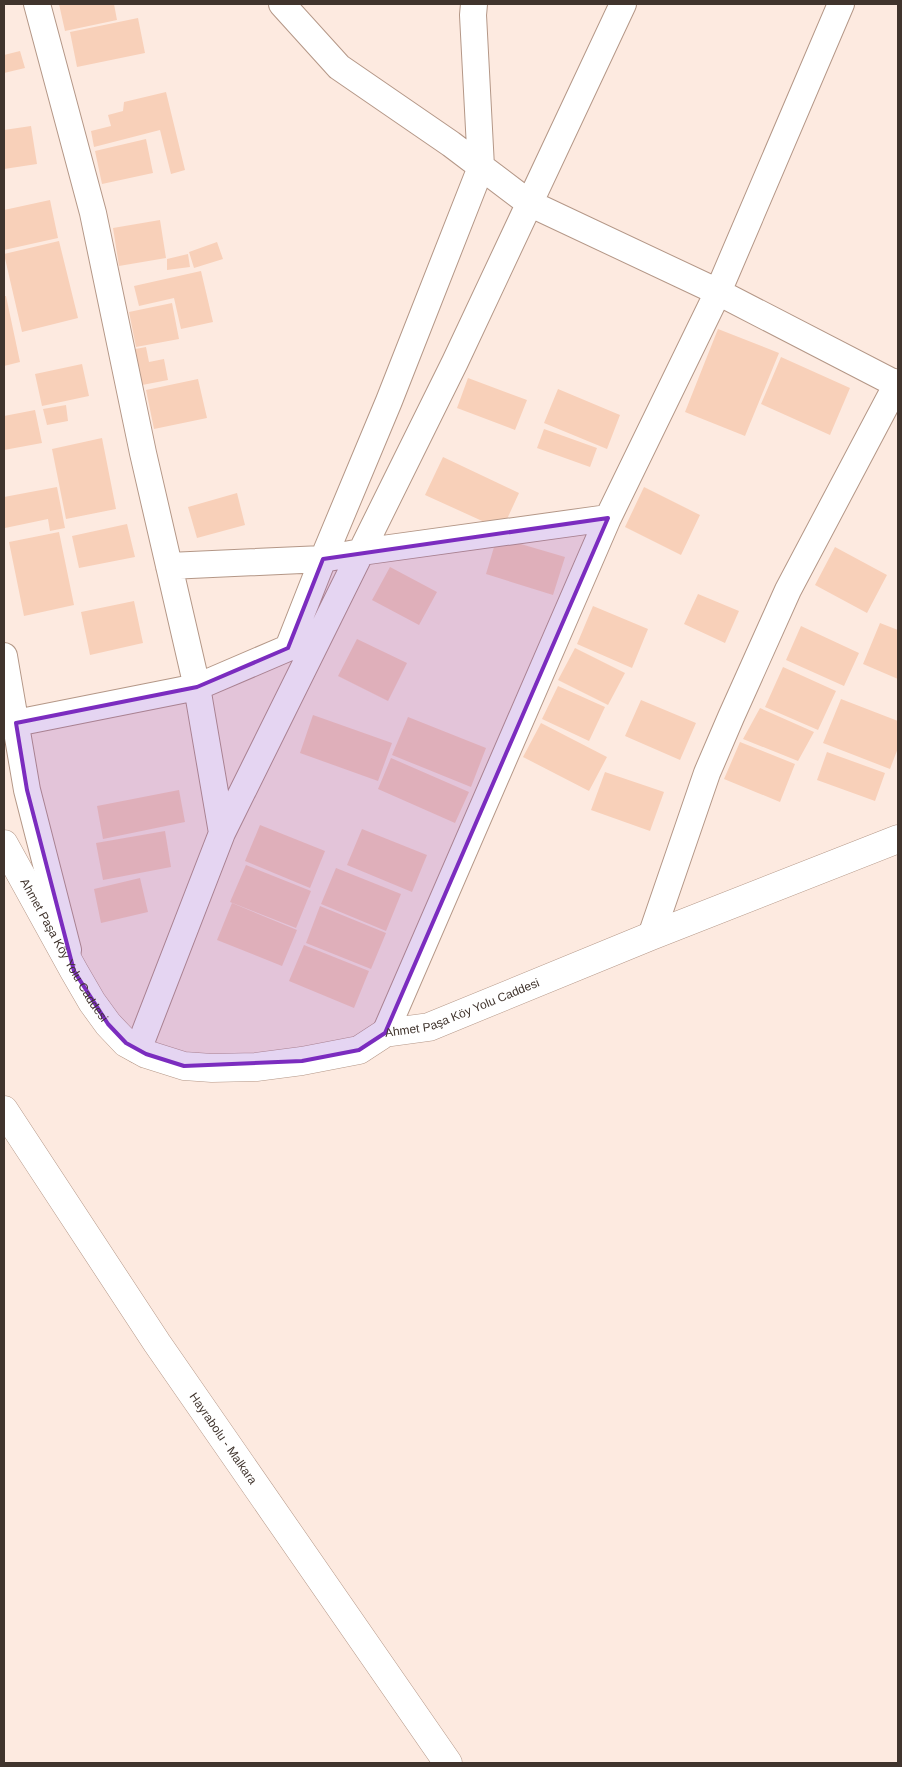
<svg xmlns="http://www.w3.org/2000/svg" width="902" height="1767" font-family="Arial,sans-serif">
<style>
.building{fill:#f8d0b9}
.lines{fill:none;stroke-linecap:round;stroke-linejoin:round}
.street-casing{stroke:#b49787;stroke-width:28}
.secondary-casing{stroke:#b49787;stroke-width:29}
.street{stroke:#fff;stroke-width:26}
.secondary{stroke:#fff;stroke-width:28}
.marked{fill:#7b2cbf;fill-opacity:0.2;stroke:#7b2cbf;stroke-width:4;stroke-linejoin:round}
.labels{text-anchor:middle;stroke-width:5;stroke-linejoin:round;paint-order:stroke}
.street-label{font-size:12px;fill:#40342d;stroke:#fdeae0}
</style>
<rect width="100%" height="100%" fill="#fdeae0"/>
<!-- building -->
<path class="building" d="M59,4H114L117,20L65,31Z
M138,18L145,53L77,67L70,32Z
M20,51L25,68L4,73V55Z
M166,92L185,170L171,174L160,130L94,147L91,131L111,126L108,115L123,111L124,102Z
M31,126L37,164L4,169V130Z
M146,139L153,173L102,184L95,151Z
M50,200L58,238L4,250V210Z
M160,220L166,258L119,266L113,228Z
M59,241L78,318L22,332L4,254Z
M217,242L223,259L194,268L189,252Z
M188,254L190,267L167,270V259Z
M201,271L213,322L181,329L174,298L139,306L134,286Z
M4,296H6L20,362L4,366Z
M172,303L179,339L136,347L129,312Z
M718,329L779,353L745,436L685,412Z
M146,347L149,362L164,359L168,380L137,386L130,350Z
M781,357L850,388L830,435L761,404Z
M82,364L89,396L42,406L35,374Z
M468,378L527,400L515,430L457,408Z
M198,379L207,418L154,429L146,390Z
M558,389L620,415L607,449L544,423Z
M66,405L68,421L47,425L43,409Z
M35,410L42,443L4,450V416Z
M544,429L597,448L590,467L537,448Z
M102,438L116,509L66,519L52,449Z
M443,457L519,493L502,530L425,495Z
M57,487L65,528L50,531L48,519L5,528L4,497Z
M644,487L700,515L681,555L625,527Z
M237,493L245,525L197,538L188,507Z
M127,524L135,557L79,568L72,536Z
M59,532L74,605L24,616L9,542Z
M497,537L565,557L553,595L486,574Z
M835,547L887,575L867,613L815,585Z
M390,567L437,592L419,625L372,600Z
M698,594L739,611L725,643L684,624Z
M134,601L143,643L90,655L81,612Z
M593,606L648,629L632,668L577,644Z
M880,623L898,630V679L863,664Z
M801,626L859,653L844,686L786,660Z
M357,639L407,663L388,701L338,676Z
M575,648L625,673L608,705L558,680Z
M783,667L836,691L818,730L765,707Z
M558,686L605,707L589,741L542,719Z
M841,699L898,721V748L890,769L823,743Z
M641,700L696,723L680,760L625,736Z
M760,708L814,732L798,761L743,739Z
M313,715L392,743L378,781L300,753Z
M408,717L486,748L471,787L392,755Z
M541,723L607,757L589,791L523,757Z
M740,742L795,764L780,802L724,779Z
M827,752L885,773L875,801L817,780Z
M391,758L469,792L455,823L378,789Z
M605,772L664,792L650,831L591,810Z
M179,790L185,822L103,839L97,806Z
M260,825L325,851L310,888L245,861Z
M362,829L427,855L412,892L347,865Z
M165,831L171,867L103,880L96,843Z
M246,865L311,891L296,928L230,902Z
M336,868L401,894L386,931L321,904Z
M140,878L148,912L101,923L94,889Z
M232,903L297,930L282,966L217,940Z
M320,906L386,933L371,969L306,943Z
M304,945L369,971L354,1008L289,981Z"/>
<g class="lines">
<!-- street casing -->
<g class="street-casing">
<path id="street" d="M37,4L93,213L143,453L197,687L222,833
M282,4L339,67L451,144L529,203L718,292L898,385
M169,566L323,559L361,552L608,518
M4,656L27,790L68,950
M16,723L197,687L288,648L323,559L389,401L481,167L473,15L474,4
M651,936L707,773L731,717L788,590L898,382
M385,1033L608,518L718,292L841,4
M138,1050L222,833L455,362L623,4"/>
</g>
<!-- secondary casing -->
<g class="secondary-casing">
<g id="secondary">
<path id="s1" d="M4,844L74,971L92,1002L108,1024L126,1043L146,1054L184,1066L212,1068L256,1067L302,1061L359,1050L385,1033L429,1027L651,936L898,839"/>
<path id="s2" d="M4,1110L157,1343L448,1763"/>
</g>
</g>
<!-- street -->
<use href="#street" class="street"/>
<!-- secondary -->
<use href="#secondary" class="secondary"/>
</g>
<!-- marked area -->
<path class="marked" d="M608,518L385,1033L359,1050L302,1061L184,1066L146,1054L126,1043L108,1024L74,971L27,790L16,723L197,687L288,648L323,559Z"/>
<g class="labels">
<!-- street labels -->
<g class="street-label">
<text dy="4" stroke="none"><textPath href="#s1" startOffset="122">Ahmet Paşa Köy Yolu Caddesi</textPath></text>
<text dy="4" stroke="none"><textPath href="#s1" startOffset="586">Ahmet Paşa Köy Yolu Caddesi</textPath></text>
<text dy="4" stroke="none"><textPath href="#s2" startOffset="395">Hayrabolu - Malkara</textPath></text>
</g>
</g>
<!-- border -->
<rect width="902" height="1767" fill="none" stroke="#40342d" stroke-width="10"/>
</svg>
